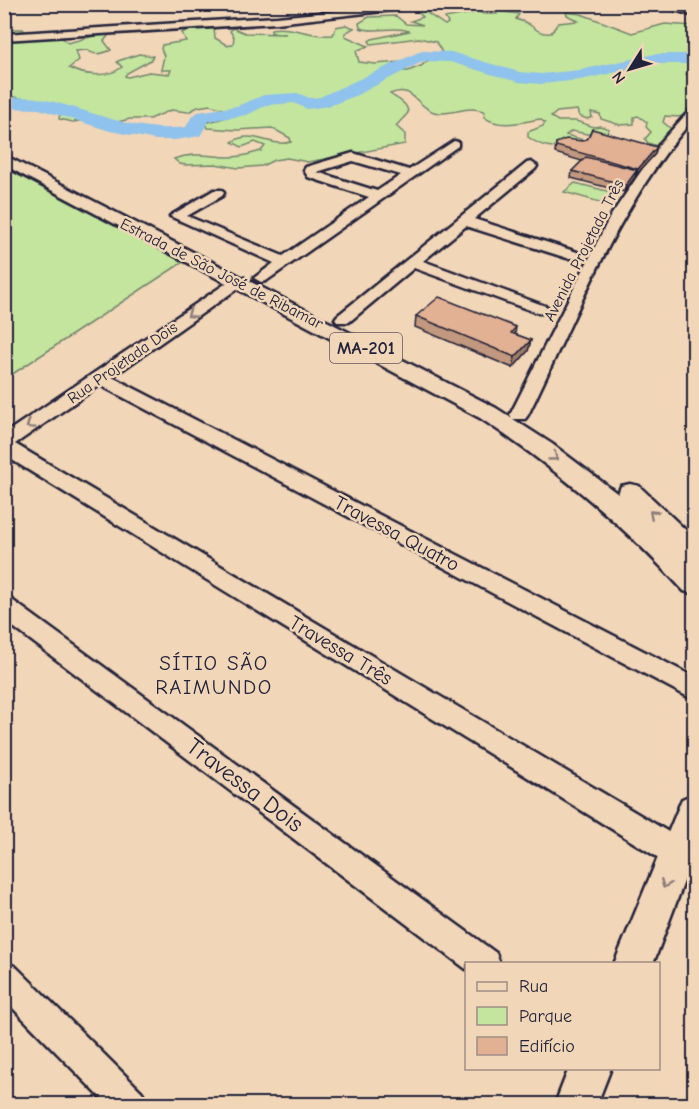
<svg xmlns="http://www.w3.org/2000/svg" width="699" height="1109" font-family="'Comic Neue',sans-serif">
<style>
.green{fill:#c3e59e;stroke:#72846c;stroke-width:1.5}
.lines{fill:none;stroke-linecap:round;stroke-linejoin:round}
.river{fill:#8fc2ec;fill-rule:evenodd}
.minor-casing{stroke:#22223b;stroke-width:5}
.major-casing{stroke:#22223b;stroke-width:5}
.minor{fill:#f1d6b8;fill-rule:evenodd}
.major{fill:#f1d6b8;fill-rule:evenodd}
.wall{fill:#c2987e;stroke:#22223b;stroke-width:1.5}
.shaded-wall{fill:#9e7c67;stroke:#22223b;stroke-width:1.5}
.building{fill:#e2b193;stroke:#22223b;stroke-width:1.5}
.oneway{stroke:#8a7c7a}
.labels{text-anchor:middle;stroke-width:5;stroke-linejoin:round;paint-order:stroke}
.far-street-label{font-size:16px;fill:#22223b;stroke:#f1d6b8}
.shield{fill:#f1d6b8;stroke:#605860;stroke-width:1.5}
.shield-label{font-size:18px;font-weight:bold;fill:#22223b}
.street-label{font-size:20px;fill:#22223b;stroke:#f1d6b8}
.neighbourhood-label{font-size:21px;letter-spacing:1.5px;fill:#22223b;stroke:#f1d6b8}
.near-street-label{font-size:24px;fill:#22223b;stroke:#f1d6b8}
</style>
<rect width="100%" height="100%" fill="#f1d6b8"/>
<filter id="ink" filterUnits="userSpaceOnUse"><feTurbulence type="fractalNoise" baseFrequency=".0167" numOctaves="2"/><feDisplacementMap in="SourceGraphic" scale="12" xChannelSelector="R" yChannelSelector="G"/><feConvolveMatrix kernelMatrix="1 2 1 2 8 2 1 2 1" color-interpolation-filters="sRGB"/></filter>
<g filter="url(#ink)">
<!-- green -->
<path class="green" d="M421,9L445,25L448,23L445,18L472,13L470,9L484,14H497V11L519,14L516,19C520,21 527,22 530,25C537,30 540,34 551,33L558,23L578,21L567,15L566,12L581,14L632,33L665,24L694,26V37L691,39L694,40V72L686,74L694,80L691,90L694,95V109C682,117 682,118 665,116L663,122L676,133L663,148L648,143L645,139L651,132L646,127L647,122L638,116L634,117V124L620,125L601,119L600,114L591,112L592,117L587,119L579,116L577,110L557,112L551,117L558,121H576L594,127L600,126L609,129L605,136L602,137L572,131L566,135L584,140L585,144C559,145 550,153 528,137V132L543,126L545,123L540,119C522,122 499,129 484,117L485,112C468,103 451,117 434,112C415,106 414,84 390,94C397,99 408,103 408,113L396,126L405,134V144L308,162L287,158L274,160L262,166L238,168L215,164L186,165L180,164L174,159C193,152 208,156 227,157C239,158 250,154 261,151L265,146L255,142L242,147L232,142C253,128 269,148 291,142L290,138L272,128L236,130L208,128L205,123L224,118L231,113L227,110L210,105L198,107L188,112L171,110L150,119H130L113,123L92,119L73,122L59,119L60,113L67,109L61,106L5,95V26L12,25L11,27L12,29H23L28,37H61L68,43L105,33L108,36L104,41L111,50C102,54 95,56 87,50L76,51L79,60L69,68C84,76 109,78 122,67L117,62L118,61L139,54L153,56L151,60L127,73L125,76L128,77L149,72L169,74L171,70H161L164,56L161,49L162,45L186,41L182,33L189,29L214,28L215,38L228,46L233,44L234,37L230,31L233,28L245,33L286,34L271,32V29C292,25 312,38 333,35L336,27L346,25L354,28L345,33V36L368,46L356,51L359,62L375,64L400,62L398,71H408L421,66L431,58L443,54L436,42L419,38L371,44L369,41L372,39L409,31C393,25 375,34 360,28L359,23L369,17L396,16L406,24L423,25L411,21L423,17L416,10Z
M5,168L183,262L5,379Z
M575,183L615,193L603,203L564,192Z"/>
<g class="lines">
<!-- river -->
<path class="river" d="M421,51L451,52L519,72L541,74L580,70L655,54H694V64H655L580,80L541,84L518,82L450,62L424,61L355,96L329,106L307,109L294,103L267,105L247,115L209,121L200,136L175,140H156L110,131L39,109L4,108V98C17,98 29,96 41,99C90,109 135,134 186,127L192,116L198,112L237,106L264,95L297,93L310,98L320,97Z"/>
<!-- minor casing -->
<g class="minor-casing">
<path id="minor" d="M410,4H445L277,23L4,40V34L277,17Z
M657,4H672L694,11V16Z
M694,109V118C617,206 579,311 528,415L525,419H513L510,415L610,217L661,142L690,110Z
M454,141L458,142V146L266,281L261,282L254,278L274,263L170,216L214,190H222L224,193L222,196L187,216L283,256L369,197L308,177L304,170L306,167L353,153L409,170ZM353,161L401,175L377,191L317,172Z
M531,162L537,166L535,169L474,219L577,252L579,255L577,258H567L466,226L423,261L548,307L551,310L548,313H538L414,268L349,322H337L335,319L337,316L527,163Z
M239,277L244,278L246,281L244,284L112,377L694,677V700L100,385L15,444L687,843L691,853L687,863L677,867L667,863L4,455V434L234,278Z
M4,598L12,600L496,953L500,964H466V969L4,620Z
M4,962L15,966L142,1092L147,1104H107L4,999Z"/>
</g>
<!-- major casing -->
<g class="major-casing">
<path id="major" d="M4,155L496,408L552,444L618,494L621,486L630,484L639,486L694,538V594L684,591C623,524 556,468 480,418L4,165Z
M694,794V855L653,964H614L682,799Z
M569,1068H611L597,1104H555Z"/>
</g>
<!-- minor -->
<use href="#minor" class="minor"/>
<!-- major -->
<use href="#major" class="major"/>
</g>
<!-- wall -->
<path class="wall" d="M582,141L655,154L635,176L624,192L571,178L572,171L582,161L555,153L556,143Z
M416,316L516,327L515,334L531,340L528,351L513,368L415,327Z"/>
<!-- shaded-wall -->
<path class="shaded-wall" d="M657,147L655,154L635,176L638,169Z
M637,170L635,177L624,192L626,185Z
M531,340L528,351L513,368L515,357Z"/>
<!-- building -->
<path class="building" d="M592,129L657,147L638,169L556,146V143L566,139L582,141L588,138Z
M586,157L637,170L626,185L572,171Z
M439,297L516,327L511,333L531,340L515,357L416,316Z"/>
<!-- one-way arrows -->
<defs><path id="oneway-chevron" d="M-2-3.5L2.5 0L-2 3.5" fill="none" stroke-width="1.6" stroke-linecap="round" stroke-linejoin="round" transform="scale(1.5)"/></defs>
<g class="oneway">
<use href="#oneway-chevron" transform="translate(191 314) rotate(145)"/>
<use href="#oneway-chevron" transform="translate(30 425) rotate(145)"/>
<use href="#oneway-chevron" transform="translate(554 457) rotate(36)"/>
<use href="#oneway-chevron" transform="translate(653 514) rotate(-138)"/>
<use href="#oneway-chevron" transform="translate(665 884) rotate(112)"/>
</g>
</g>
<g class="labels">
<!-- far-street labels -->
<g class="far-street-label">
<text transform="translate(583 250) rotate(-63)" y="6">Avenida Projetada Três</text>
<text transform="translate(222 273) rotate(27)" y="6">Estrada de São José de Ribamar</text>
<text transform="translate(122 362) rotate(-35)" y="6">Rua Projetada Dois</text>
</g>
<!-- shield labels -->
<rect class="shield" x="330" y="333" width="72" height="30" rx="4.5"/>
<g class="shield-label">
<text x="366" y="354">MA-201</text>
</g>
<!-- street labels -->
<g class="street-label">
<text transform="translate(397 533) rotate(28)" y="7">Travessa Quatro</text>
<text transform="translate(341 650) rotate(31)" y="7">Travessa Três</text>
</g>
<!-- neighbourhood labels -->
<g class="neighbourhood-label">
<text x="214" y="670">SÍTIO SÃO<tspan x="214" dy="24">RAIMUNDO</tspan></text>
</g>
<!-- near-street labels -->
<g class="near-street-label">
<text transform="translate(245 785) rotate(37)" y="8">Travessa Dois</text>
</g>
</g>
<!-- margin -->
<rect width="699" height="1109" fill="none" stroke="#f1d6b8" stroke-width="24"/>
<rect x="12" y="12" width="675" height="1085" fill="none" stroke="#22223b" stroke-width="2" filter="url(#ink)"/>
<!-- legend -->
<rect x="465" y="962" width="195" height="108" fill="#f1d6b8" stroke="#9e8e86" stroke-width="1.5"/>
<rect x="477" y="982" width="30" height="9" fill="#f1d6b8" stroke="#9e8e86" stroke-width="1.5"/>
<text x="519" y="992" font-size="18" fill="#22223b">Rua</text>
<rect x="477" y="1007" width="30" height="18" fill="#c3e59e" stroke="#9e8e86" stroke-width="1.5"/>
<text x="519" y="1022" font-size="18" fill="#22223b">Parque</text>
<rect x="477" y="1037" width="30" height="18" fill="#e2b193" stroke="#9e8e86" stroke-width="1.5"/>
<text x="519" y="1052" font-size="18" fill="#22223b">Edifício</text>
<!-- north arrow -->
<g transform="translate(630 69) rotate(233)" stroke="#f1d6b8" stroke-width="4.5" paint-order="stroke">
<path d="M0-4.5L10 22L0 15L-10 22Z" fill="#22223b"/>
<text y="-9" font-size="16" font-weight="bold" text-anchor="middle" fill="#22223b">N</text>
</g>
</svg>
